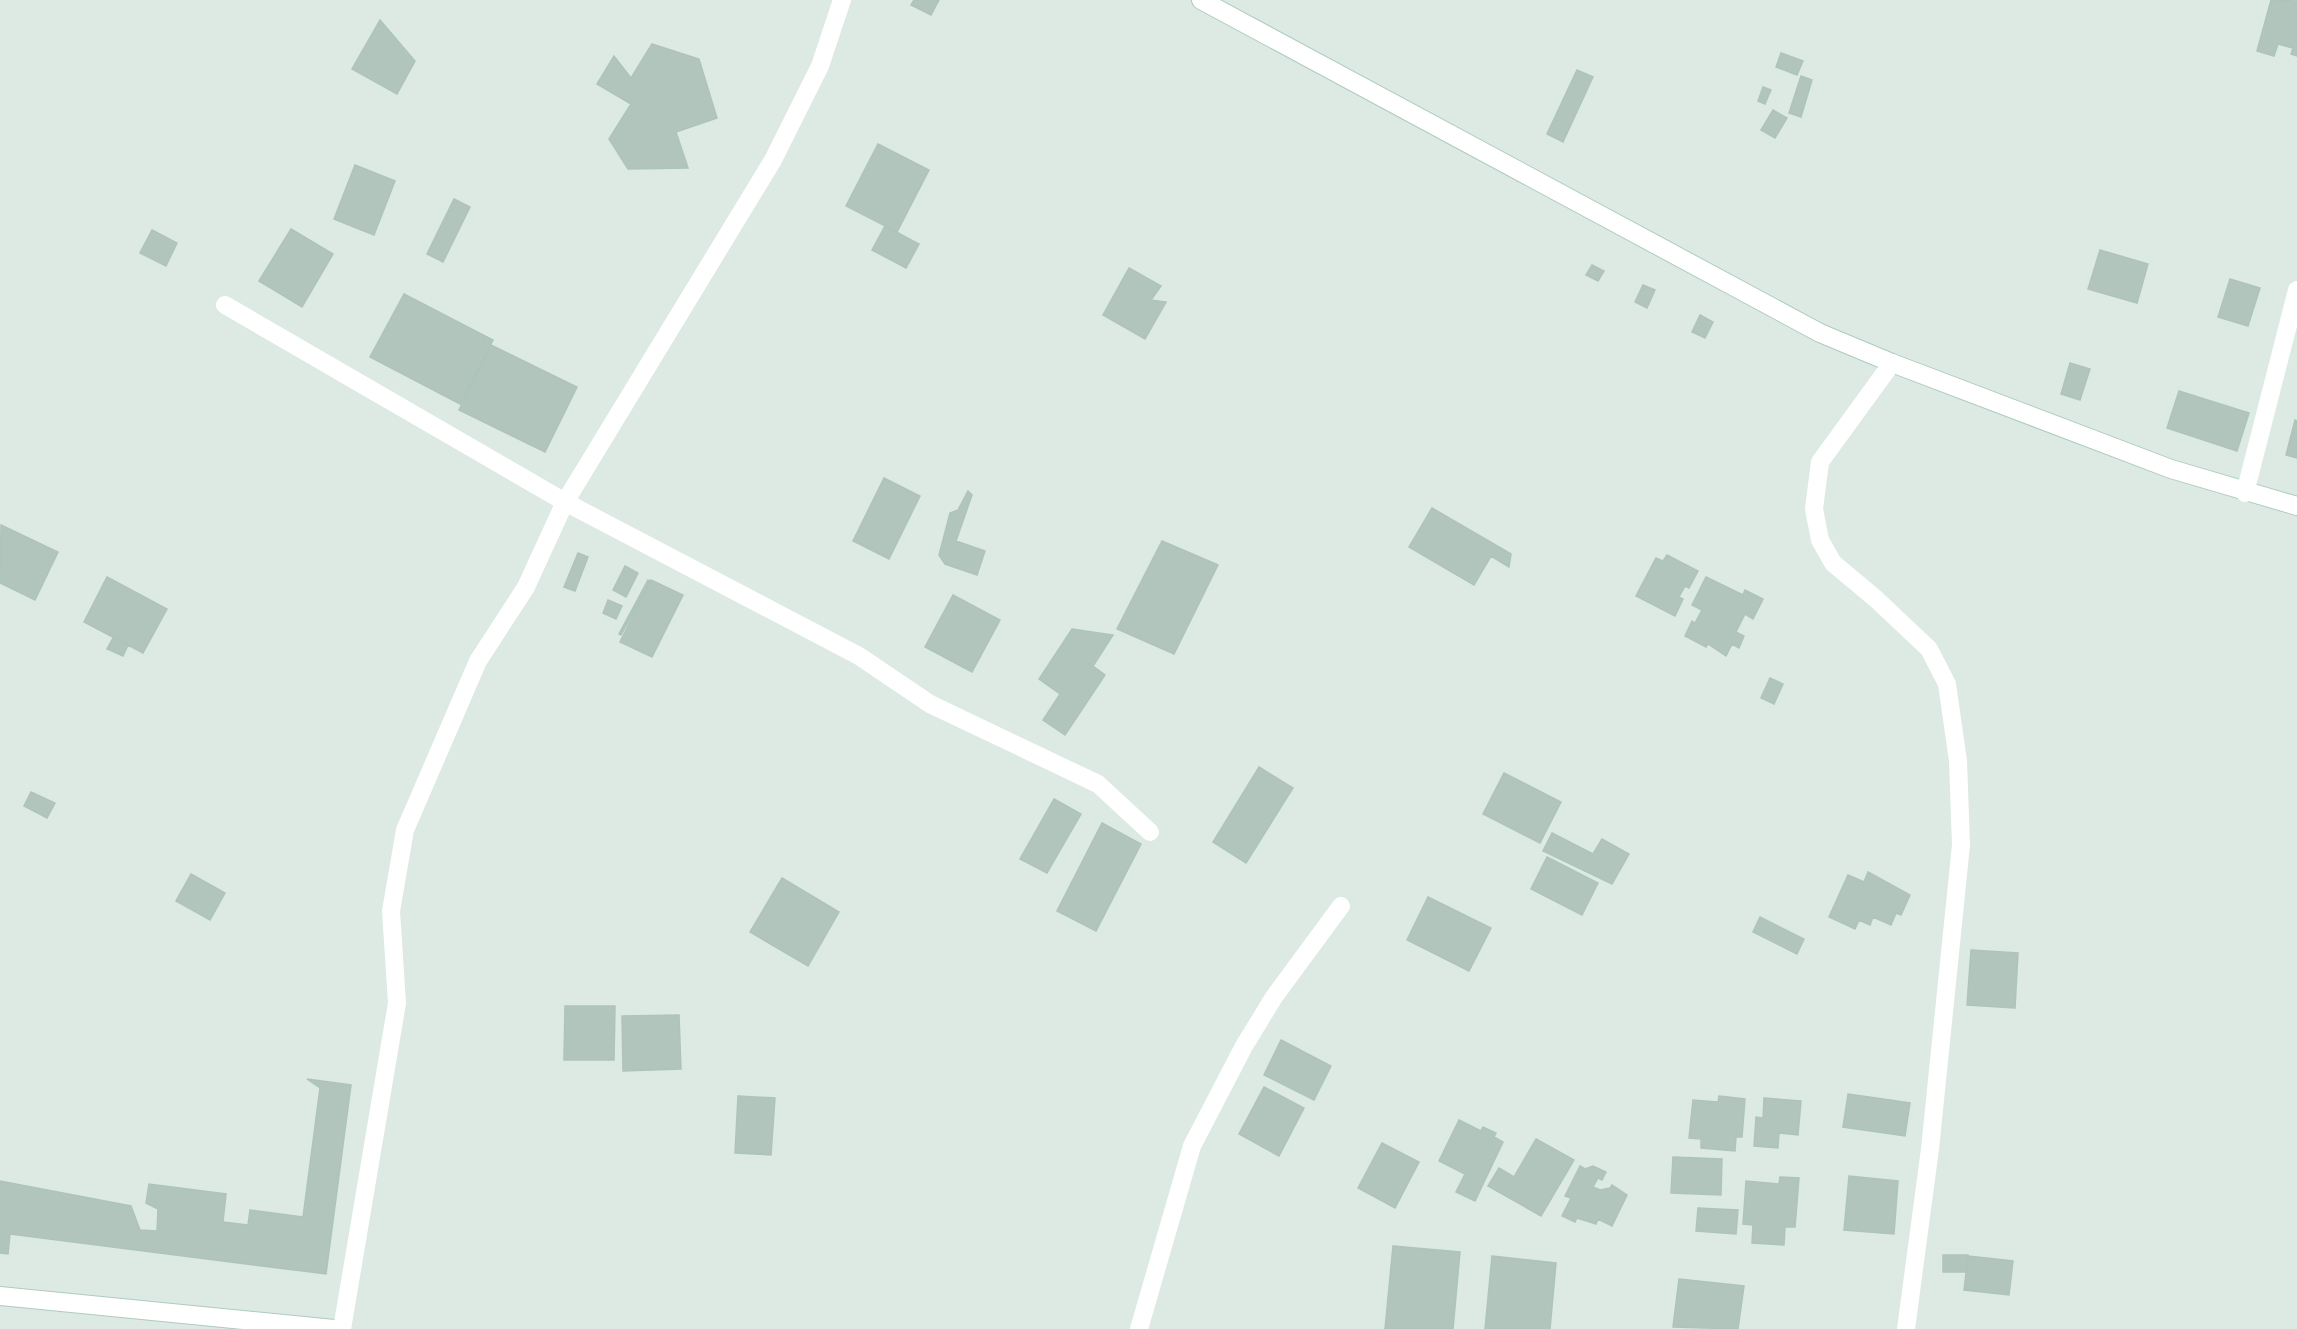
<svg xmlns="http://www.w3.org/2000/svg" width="2297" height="1329" font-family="Rubik,sans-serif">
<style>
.building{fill:#b1c5bc;stroke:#aec4ba;stroke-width:1.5}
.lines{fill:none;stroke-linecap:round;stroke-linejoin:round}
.secondary-casing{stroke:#aecbc0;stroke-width:20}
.street{stroke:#fff;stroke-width:18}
.secondary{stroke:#fff;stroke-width:18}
</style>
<rect width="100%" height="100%" fill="#dceae3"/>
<!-- building -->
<path class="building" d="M914,0H939L931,15L911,5Z
M2271,0L2297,1V56L2291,54L2293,48L2278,44L2274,56L2257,51Z
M380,20L415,61L397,94L352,69Z
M652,44L699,59L717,118L676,132L688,168L628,169L609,139L631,104L597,84L614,56L631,78Z
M1781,53L1803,61L1797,75L1776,67Z
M1577,70L1593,77L1563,142L1547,134Z
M1801,76L1812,80L1801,117L1789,113Z
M1763,87L1771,90L1765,104L1758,101Z
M1773,110L1787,118L1775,138L1761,130Z
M878,144L929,170L897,232L846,206Z
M355,165L395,181L374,235L334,219Z
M454,199L470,207L443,262L427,254Z
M885,226L919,244L906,268L872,250Z
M291,229L333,254L302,307L259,281Z
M152,230L177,243L166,266L140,253Z
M2100,250L2148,264L2137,303L2088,289Z
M1592,265L1604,271L1598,281L1586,275Z
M1129,268L1161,286L1151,300L1166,302L1145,339L1103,315Z
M2230,279L2260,288L2248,326L2218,317Z
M1643,285L1655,290L1647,308L1635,302Z
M404,294L493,340L460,404L370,357Z
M1700,315L1713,322L1705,338L1692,332Z
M491,345L577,387L545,452L459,410Z
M2070,363L2090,369L2080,400L2061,394Z
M2179,391L2249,413L2237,451L2167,428Z
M2295,420L2297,421V458L2286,455Z
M884,478L920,496L889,559L853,541Z
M968,491L972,495L956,541L985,551L977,575L945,564L939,555L950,513L958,510Z
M1432,508L1511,554L1509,567L1491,556L1474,585L1409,547Z
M1,525L58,552L35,600L0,583Z
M1162,541L1218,565L1174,654L1117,629Z
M578,553L588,557L575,591L564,587Z
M1667,555L1698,571L1689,588L1685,586L1679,597L1683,599L1675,616L1636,596L1656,558L1663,561Z
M625,566L638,573L626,597L613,590Z
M107,577L167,609L143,653L84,622Z
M1706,577L1743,595L1745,590L1763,599L1753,619L1745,614L1736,632L1744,636L1739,648L1732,644L1726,656L1708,644L1706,647L1685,636L1692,621L1695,623L1702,610L1692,605Z
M648,580L650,581L621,635L619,634Z
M651,580L683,595L652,657L620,642Z
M953,595L1000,620L972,672L925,647Z
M608,600L622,606L616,619L603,613Z
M1072,629L1113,635L1093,666L1105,675L1065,735L1043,720L1060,694L1039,679Z
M113,638L128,645L123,656L107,649Z
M1770,678L1783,684L1774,704L1761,698Z
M1259,767L1293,788L1246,863L1213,842Z
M1504,773L1561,802L1540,843L1483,814Z
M31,792L55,803L47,818L24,806Z
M1054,799L1081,814L1047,873L1020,859Z
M1102,823L1141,844L1096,931L1057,911Z
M1552,833L1593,854L1602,839L1629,854L1612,884L1543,851Z
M1547,857L1598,883L1582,915L1531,889Z
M1868,872L1910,895L1901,915L1896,913L1891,925L1873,917L1870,925L1859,920L1855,929L1829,917L1848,875L1864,882Z
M191,874L225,893L210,920L176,901Z
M782,878L839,912L808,966L750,932Z
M1428,897L1491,928L1469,971L1407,940Z
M1760,917L1804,939L1797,954L1753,932Z
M1971,950L2018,953L2015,1008L1967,1005Z
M565,1006H615L614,1060H564Z
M679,1015L681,1069L623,1071L622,1016Z
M1281,1040L1331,1066L1314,1100L1264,1075Z
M1281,1040L1331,1066L1314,1100L1264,1075Z
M307,1079L351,1085L326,1274L10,1234L8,1254L0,1253V1181L131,1206L140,1230L157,1231L158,1209L146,1203L149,1184L226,1194L223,1222L248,1225L250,1210L303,1217L320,1088Z
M1264,1087L1304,1108L1279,1156L1239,1134Z
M1848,1094L1910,1103L1905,1136L1843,1127Z
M738,1096L775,1098L771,1155L735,1153Z
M1719,1096L1745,1099L1742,1137H1736L1735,1151L1701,1148V1139L1689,1138L1693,1100L1718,1102Z
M1764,1098L1801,1101L1798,1135L1779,1133L1778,1148L1754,1146L1756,1117L1763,1118Z
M1459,1120L1481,1131L1483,1127L1496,1133L1494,1137L1503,1142L1475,1201L1456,1192L1465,1174L1439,1161Z
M1536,1139L1574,1160L1541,1216L1488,1186L1499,1168L1514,1177Z
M1382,1143L1419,1162L1395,1208L1358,1188Z
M1673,1157L1722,1159L1721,1195L1671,1193Z
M1580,1166L1585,1169L1593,1166L1606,1172L1602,1180L1598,1178L1593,1187L1600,1190L1610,1188L1612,1185L1627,1195L1612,1226L1598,1219L1596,1224L1577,1218L1575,1222L1562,1216L1571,1198L1565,1196Z
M1849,1176L1898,1181L1894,1234L1844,1230Z
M1780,1177L1799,1178L1795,1227H1785L1784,1245L1752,1243L1753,1225L1743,1224L1746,1181L1779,1184Z
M1698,1208L1738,1210L1736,1234L1696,1231Z
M1393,1246L1460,1252L1453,1329H1385Z
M1943,1255H1968V1272H1943Z
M1492,1256L1556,1263L1550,1329H1485Z
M1968,1256L2013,1261L2009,1295L1964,1290Z
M1679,1279L1744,1286L1738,1329L1673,1327Z"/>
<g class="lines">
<!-- secondary casing -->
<g class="secondary-casing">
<path id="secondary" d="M1201,0L1820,333L1892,363L2171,469L2297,506
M0,1296L334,1329"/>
</g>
<!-- street -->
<path class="street" d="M225,305L565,502L859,656L930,704L1098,784L1150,832
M1892,363L1820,462L1814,509L1820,540L1833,563L1876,599L1929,649L1947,684L1958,761L1961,845L1930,1149L1906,1329
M2245,493L2297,290
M342,1329L397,1003L391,911L405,830L478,661L526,587L565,502L773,160L820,66L842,0
M1139,1329L1192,1146L1244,1046L1274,997L1341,906"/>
<!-- secondary -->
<use href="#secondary" class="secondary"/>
</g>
</svg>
